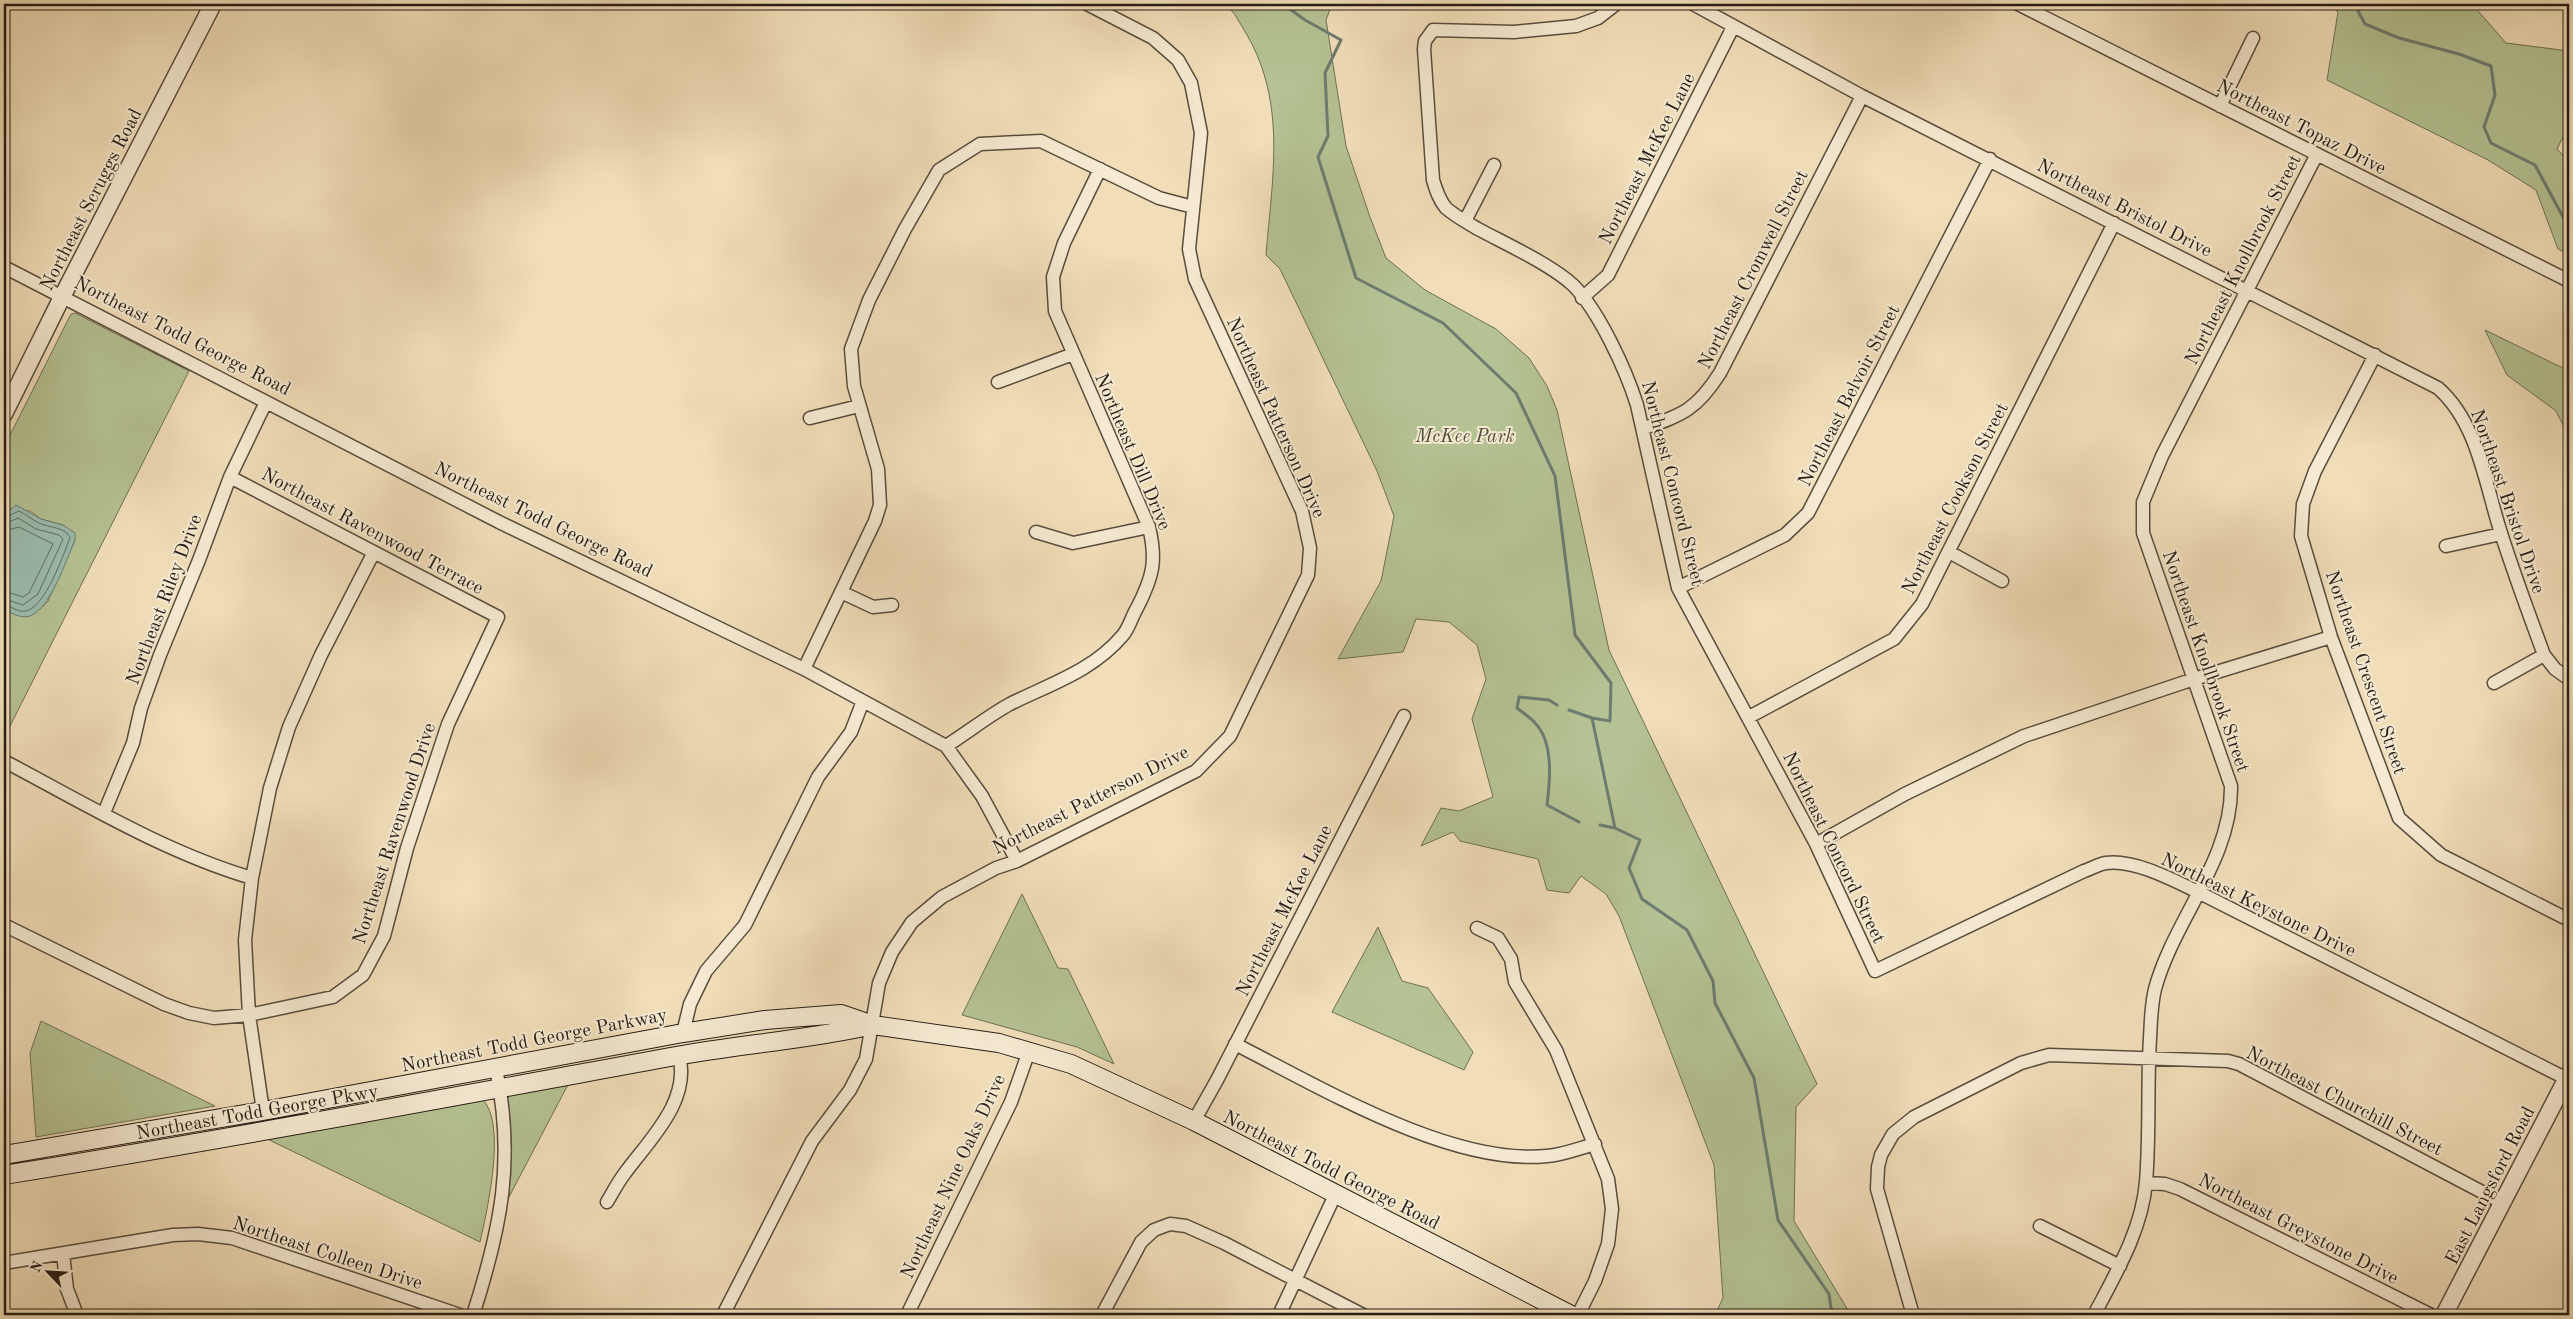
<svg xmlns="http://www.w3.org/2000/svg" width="2573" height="1319" font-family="'Old Standard TT',serif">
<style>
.green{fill:#b5c293;stroke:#6e7054}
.water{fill:#9bbcae;stroke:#6c7c71}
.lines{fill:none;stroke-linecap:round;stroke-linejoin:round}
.shore{stroke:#606c62;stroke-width:1}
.stream{stroke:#6c7c71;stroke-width:3}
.minor-casing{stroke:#594d3e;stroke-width:15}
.tertiary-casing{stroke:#594d3e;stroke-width:19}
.secondary-casing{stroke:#261d15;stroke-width:20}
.minor{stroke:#f6ead2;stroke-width:12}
.tertiary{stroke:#f6ead2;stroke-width:16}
.secondary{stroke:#f6ead2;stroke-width:18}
.labels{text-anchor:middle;stroke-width:4;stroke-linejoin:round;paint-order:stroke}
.street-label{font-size:19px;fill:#261d15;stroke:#f6ead2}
.park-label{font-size:19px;font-style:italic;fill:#514f3b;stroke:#f6ead2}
</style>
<rect width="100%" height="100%" fill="#f1deb9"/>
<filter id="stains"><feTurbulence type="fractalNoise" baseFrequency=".004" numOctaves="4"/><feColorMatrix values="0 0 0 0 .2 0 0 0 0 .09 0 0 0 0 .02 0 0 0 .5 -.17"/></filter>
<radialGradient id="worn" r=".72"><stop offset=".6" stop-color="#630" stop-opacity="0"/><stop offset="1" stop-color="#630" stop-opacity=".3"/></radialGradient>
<!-- green -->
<path class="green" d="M1225,4H1332L1326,20L1346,146L1370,217L1386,258L1425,290L1496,329L1529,358L1547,386L1557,410L1609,650L1817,1084L1796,1107L1794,1221L1851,1315H1715L1723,1298L1714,1165L1619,916L1606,894L1581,876L1569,893L1547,890L1538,859L1460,841L1453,832L1421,846L1441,808L1459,811L1493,797L1472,719L1486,679L1477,645L1449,622L1416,619L1403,652L1338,659L1381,581L1394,516L1377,471L1280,269L1266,255C1272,179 1287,104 1247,35C1240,24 1235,12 1225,4Z
M2329,4H2472L2506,43L2569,51V125L2557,149L2569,162V254L2558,249L2536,190L2488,160L2327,80L2338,12Z
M75,313L189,371L4,738V609C23,618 34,617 48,601L75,540L63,525L41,519L30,511L9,509L4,515V447L71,314Z
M2485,330L2569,371V437L2556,411L2507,375Z
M1022,894L1058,968L1068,969L1114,1064L1077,1047L962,1015Z
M1378,927L1402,981L1428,988L1473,1052L1464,1070L1332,1012Z
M41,1021L215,1106L36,1137L30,1053Z
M571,1079L509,1197L510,1153L508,1096L515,1089Z
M481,1098C508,1120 487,1211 480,1242L259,1135Z"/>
<!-- water -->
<path class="water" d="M16,505L41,519L63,525L75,533V540C66,560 51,608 30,616C21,619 11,613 4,609V515Z"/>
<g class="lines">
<!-- shore -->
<path class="shore" d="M4,518L19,511C26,514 32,520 39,523C49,528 67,527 70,538C63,556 45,607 26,611C19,613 11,606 4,605
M4,524L18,518L36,529L59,535L63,539L38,594L23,605L4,599
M4,531L19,527L53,544L29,593L23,597L4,591"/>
<!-- stream -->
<path class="stream" d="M1283,4L1305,20L1341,40L1325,73L1328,136L1318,157L1356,278L1443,323L1516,393L1555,476L1575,635L1611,683L1610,721L1592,718L1615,828L1640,840L1629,868L1642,899L1687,930L1713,981L1715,1003L1754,1078L1778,1220L1829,1294L1832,1315
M2363,4L2358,11L2365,24L2399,38L2459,54L2491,66L2495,95L2484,127L2491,143L2535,165L2569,228
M1557,705L1549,700L1519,697L1517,708C1523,713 1530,717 1535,723C1554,742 1550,781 1547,805L1579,822
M1569,710L1592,718
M1600,825L1615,828"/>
<!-- minor casing -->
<g class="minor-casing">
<path id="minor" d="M1616,4L1598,18L1576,26L1514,32L1433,30L1425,41L1424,49L1433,180C1436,190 1439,200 1446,208C1455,216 1468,223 1478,229C1506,244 1550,264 1573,285C1599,311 1626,370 1637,405L1678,588L1816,844L1875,971L2084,871C2091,869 2098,864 2106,863C2134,859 2173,880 2198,892L2569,1080
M1693,4L1862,96L2438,388C2478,423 2485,484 2501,533C2514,574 2529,614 2544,655L2555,669L2569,679
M2018,4L2569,281
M2220,106L2253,38
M1465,221L1494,165
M4,267L499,522L804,669L946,746L982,796L1017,861
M1582,298L1608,275L1733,27
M2375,355L2315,471L2303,504L2301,536L2331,637L2399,818L2441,855L2569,920
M998,382L1073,354
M810,418L859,406
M1644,428C1683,415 1697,409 1720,373L1862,96
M1036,532L1073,543L1149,527
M2446,546L2501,534
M1949,552L2002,581
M1678,588L1785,535L1808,513L1990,159
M841,592L873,607L892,605
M804,669L875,521L880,505L878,469L854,386L851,349L869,300L905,229L939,170L980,144L1041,141L1159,198L1193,207
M2494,683L2544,655
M1749,717L1894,639L1922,604L2114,223
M946,746C967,733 988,716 1010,704C1050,684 1093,671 1123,635C1129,628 1132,616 1137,608C1153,577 1157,561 1149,527L1055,311L1053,277L1064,243L1100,169
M4,761C84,803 164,852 252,878
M104,813L133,743L141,708L160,655L199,560L230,477L266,402
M1816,844L1905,794L2024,736L2194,679L2331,637
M4,925L164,1004L189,1013L214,1018L249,1015L333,997L363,975L384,936L407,848L448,724L498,617L230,477
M1477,928L1498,938L1511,959L1515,982L1556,1050L1608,1179L1612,1209L1608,1244L1595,1281L1578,1315
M683,1033L690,1004L706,971L745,925L818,777L851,732L863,701
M1235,1044C1320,1087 1451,1166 1547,1156C1563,1155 1580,1148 1595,1144
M263,1111L249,1015L245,940L252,878L270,788L289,727L321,655L374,552
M1194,1121L1217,1080L1404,716
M2146,1183L2165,1184L2180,1189L2431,1315
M607,1202C613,1192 618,1182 625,1173C650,1139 691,1101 679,1055
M2040,1226L2120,1266
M63,1254L67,1289L77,1315
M4,1263L173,1235L198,1234L232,1238L460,1315
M473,1315C501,1228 515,1160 496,1069
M723,1315L812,1141L850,1090L866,1059L879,983L892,952L912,922L942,897L996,868L1017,861L1196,771L1230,736L1308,575L1310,548L1302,511L1195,279L1189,249L1201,133L1191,83L1178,60L1153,38L1087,4
M907,1315L1011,1102L1029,1051
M1102,1315L1141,1242L1154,1230L1170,1224L1186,1226L1224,1243L1363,1315
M1279,1315L1335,1195
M1913,1315L1877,1189L1878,1167L1881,1155L1893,1134L1914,1117L2021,1063L2049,1055L2228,1061L2239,1064L2503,1203
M2094,1315C2116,1273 2142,1230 2146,1182C2150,1134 2147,1086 2150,1038C2151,1022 2151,1005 2155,989C2174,919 2232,860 2231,786L2143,533V502L2162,456L2317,154"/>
</g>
<!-- tertiary casing -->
<g class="tertiary-casing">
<path id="tertiary" d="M4,414L62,297L213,4
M2444,1315L2569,1074"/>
</g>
<!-- secondary casing -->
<g class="secondary-casing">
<path id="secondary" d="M4,1155L263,1111L683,1033L765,1020L841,1014L873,1025L999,1043L1071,1064L1194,1121L1571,1315
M4,1175C228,1139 452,1097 676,1056C741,1044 808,1040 873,1025"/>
</g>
<!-- minor -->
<use href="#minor" class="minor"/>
<!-- tertiary -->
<use href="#tertiary" class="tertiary"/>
<!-- secondary -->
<use href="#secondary" class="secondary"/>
</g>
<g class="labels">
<!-- street labels -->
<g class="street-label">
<text transform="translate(2302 126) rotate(27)" y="7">Northeast Topaz Drive</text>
<text transform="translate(1646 158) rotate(-63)" y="7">Northeast McKee Lane</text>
<text transform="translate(90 199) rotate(-63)" y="7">Northeast Scruggs Road</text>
<text transform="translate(2125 207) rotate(27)" y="7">Northeast Bristol Drive</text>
<text transform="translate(2242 259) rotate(-63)" y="7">Northeast Knollbrook Street</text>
<text transform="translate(1752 269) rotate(-63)" y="7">Northeast Cromwell Street</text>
<text transform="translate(183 335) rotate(27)" y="7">Northeast Todd George Road</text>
<text transform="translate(1848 395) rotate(-63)" y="7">Northeast Belvoir Street</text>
<text transform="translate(1277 417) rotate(66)" y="7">Northeast Patterson Drive</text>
<text transform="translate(1134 451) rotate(67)" y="7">Northeast Dill Drive</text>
<text transform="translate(1674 483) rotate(76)" y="7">Northeast Concord Street</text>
<text transform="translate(1954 498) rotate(-63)" y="7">Northeast Cookson Street</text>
<text transform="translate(2509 501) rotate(71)" y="7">Northeast Bristol Drive</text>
<text transform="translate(544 519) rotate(26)" y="7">Northeast Todd George Road</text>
<text transform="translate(373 530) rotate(28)" y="7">Northeast Ravenwood Terrace</text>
<text transform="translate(163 599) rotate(-69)" y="7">Northeast Riley Drive</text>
<text transform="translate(2207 661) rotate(71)" y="7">Northeast Knollbrook Street</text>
<text transform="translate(2367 672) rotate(71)" y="7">Northeast Crescent Street</text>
<text transform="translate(1090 799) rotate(-27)" y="7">Northeast Patterson Drive</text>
<text transform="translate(393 833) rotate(-72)" y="7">Northeast Ravenwood Drive</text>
<text transform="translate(1835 847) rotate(64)" y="7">Northeast Concord Street</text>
<text transform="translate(2259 904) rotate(26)" y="7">Northeast Keystone Drive</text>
<text transform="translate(1283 910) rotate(-63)" y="7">Northeast McKee Lane</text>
<text transform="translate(534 1039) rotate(-11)" y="7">Northeast Todd George Parkway</text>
<text transform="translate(2345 1100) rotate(27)" y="7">Northeast Churchill Street</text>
<text transform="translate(257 1111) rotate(-10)" y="7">Northeast Todd George Pkwy</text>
<text transform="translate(1332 1169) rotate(27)" y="7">Northeast Todd George Road</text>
<text transform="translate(952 1176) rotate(-65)" y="7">Northeast Nine Oaks Drive</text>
<text transform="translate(2489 1185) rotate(-63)" y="7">East Langsford Road</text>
<text transform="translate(2299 1228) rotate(27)" y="7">Northeast Greystone Drive</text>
<text transform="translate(328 1252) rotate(18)" y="7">Northeast Colleen Drive</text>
</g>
<!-- park labels -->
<g class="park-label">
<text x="1465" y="442">McKee Park</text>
</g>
</g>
<!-- margin -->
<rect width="2573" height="1319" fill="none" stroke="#f1deb9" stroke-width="20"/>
<rect x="5" y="5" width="2563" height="1309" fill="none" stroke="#261d15" stroke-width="2.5"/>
<rect x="10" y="10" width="2553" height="1299" fill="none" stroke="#261d15"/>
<!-- north arrow -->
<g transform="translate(48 1272) rotate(295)" stroke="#f6ead2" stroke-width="4" paint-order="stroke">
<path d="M0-4L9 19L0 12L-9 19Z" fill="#261d15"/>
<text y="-8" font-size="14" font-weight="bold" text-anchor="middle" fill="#261d15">N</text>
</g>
<rect width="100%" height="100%" filter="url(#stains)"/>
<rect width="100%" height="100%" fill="url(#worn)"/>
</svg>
